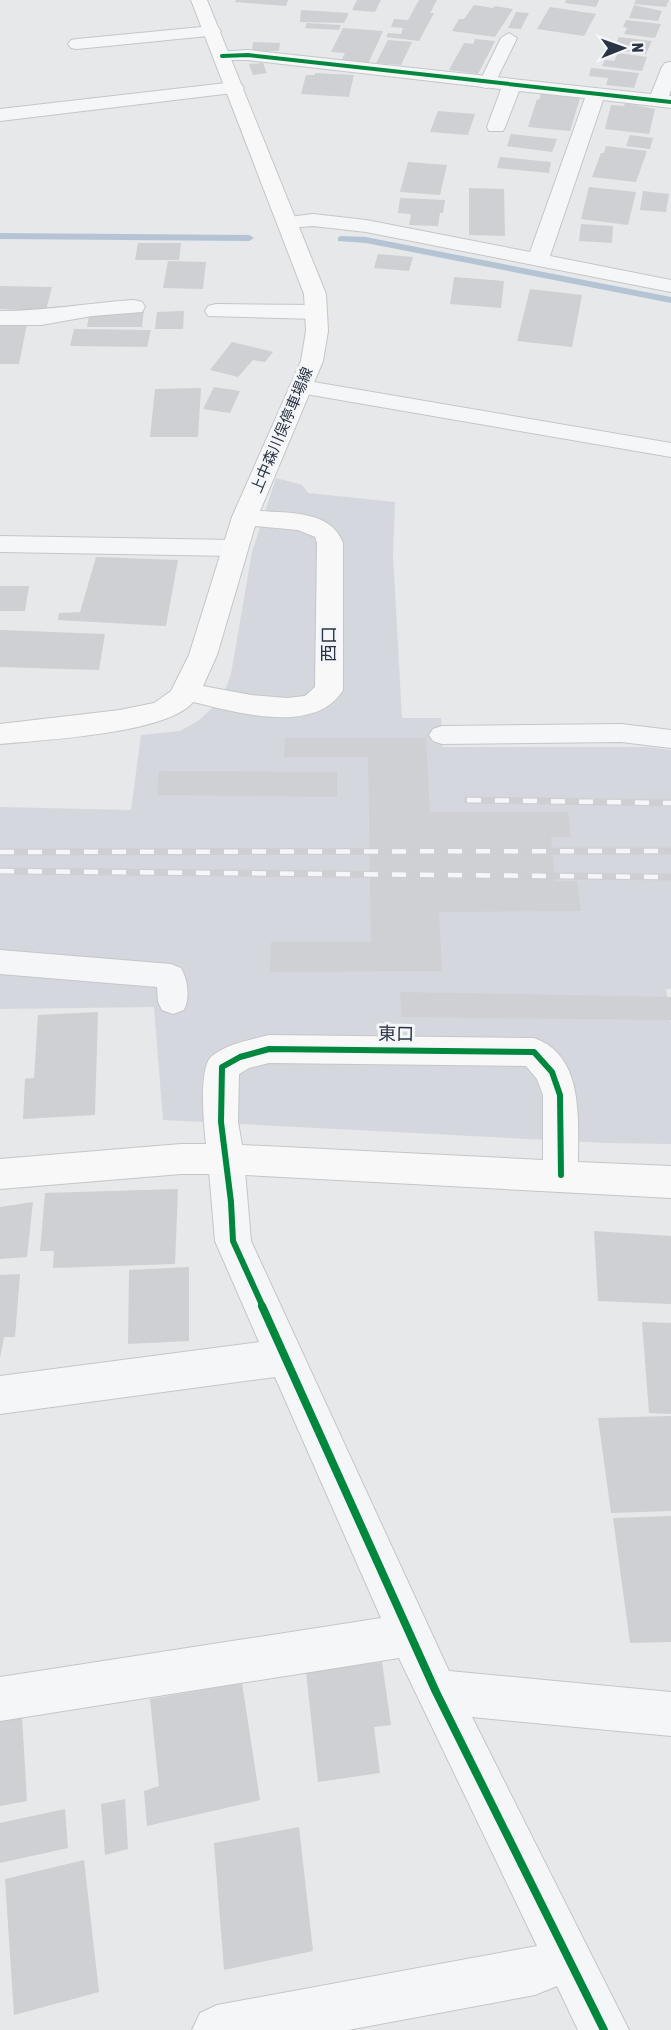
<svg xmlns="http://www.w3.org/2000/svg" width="671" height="2030" font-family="'Asap Condensed','Noto Sans JP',sans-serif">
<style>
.built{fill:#d4d7dd}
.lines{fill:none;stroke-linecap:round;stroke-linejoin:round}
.stream{fill:#b4c4d5;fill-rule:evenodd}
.building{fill:#ced0d3}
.lane-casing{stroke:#c4c6c8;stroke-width:2}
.street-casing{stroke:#c4c6c8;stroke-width:2}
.secondary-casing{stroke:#c4c6c8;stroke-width:2}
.lane{fill:#f5f6f7;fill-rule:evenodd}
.street{fill:#f5f6f7;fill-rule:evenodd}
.secondary{fill:#f8f8f8;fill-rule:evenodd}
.rail-casing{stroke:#cecfd2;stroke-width:7}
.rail{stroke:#f4f6f9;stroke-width:4.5;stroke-dasharray:14;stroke-linecap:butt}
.cycleway-far2-casing{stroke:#f4f6f9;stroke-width:6}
.cycleway-far1-casing{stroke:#f4f6f9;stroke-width:10}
.cycleway-casing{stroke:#f4f6f9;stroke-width:11}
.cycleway-far2{stroke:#00873e;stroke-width:4}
.cycleway-far1{stroke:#00873e;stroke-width:6}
.cycleway{stroke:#00873e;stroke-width:8}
.labels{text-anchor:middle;stroke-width:6;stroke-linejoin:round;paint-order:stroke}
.far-street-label{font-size:15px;fill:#2b3445;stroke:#f4f6f9}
.street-label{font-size:18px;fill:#2b3445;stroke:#f4f6f9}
</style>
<rect width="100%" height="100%" fill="#e6e8ea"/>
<!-- built -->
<path class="built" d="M276,478L302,485L308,493L395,502L393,555L402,718H441L443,747H649L671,750V989H666L671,1025V1144L606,1143L163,1120L154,1007L0,1009V807L131,810L141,735L180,731L198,721L222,699L231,674L252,552Z"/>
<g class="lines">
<!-- stream -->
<path class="stream" d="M0,233L249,235L254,238L249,241L0,239Z
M342,236L366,237L671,297V303L366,243L338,241V237Z"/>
</g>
<!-- building -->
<path class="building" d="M236,0H288L286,6L235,2Z
M357,0H381L375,12L352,10Z
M419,0H437L430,13H434L419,41L386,37L388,33L401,34L403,28L391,27L394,19L408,20Z
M566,0H599L596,7L565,3Z
M636,0H669L666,7L634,4Z
M474,5L493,8L495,6L513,9L495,37L452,31L459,19H464Z
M634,5L662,11L658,21L629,18Z
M550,7L596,14L584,36L537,29Z
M301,10L349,13L344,23L300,22Z
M516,12L529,13L521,29L508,28Z
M626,20L661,24L655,38L624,34L627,28L623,27Z
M307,23L341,25L339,30L305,28Z
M343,28L383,31L368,64L341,61L345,53L331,52Z
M619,37L652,41L646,54L609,49L611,45H615Z
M475,39L495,41L478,74L449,70L464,43L473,44Z
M388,40L412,42L401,65L376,63Z
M253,42L280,43L279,51H252Z
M618,53L647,57L642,71L602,66L605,60L614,61Z
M263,63L267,73L253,75L249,64Z
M591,68L639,73L634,88L606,85L608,78L589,76Z
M315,73L354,75L349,97L301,94L306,75H315Z
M541,94L580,98L570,131L528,127L537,99L539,100Z
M625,103L655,109L649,134L605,129L611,105L624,106Z
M438,111L475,114L468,135L430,132Z
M511,134L557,139L552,152L507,146Z
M630,135L653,138L650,149L626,146Z
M606,146L647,151L636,182L592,177L601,153H604Z
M500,157L551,162L549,173L497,168Z
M408,162L447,165L440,195L400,192Z
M589,187L636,192L628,225L581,219Z
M469,188L504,189L505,236L469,235Z
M643,191L669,194L666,212L640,210Z
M400,198L445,200L443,213H440L438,226L409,225L411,214L398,213Z
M581,224L613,226L612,243L579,241Z
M138,243H181L179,260H135Z
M378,254L413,257L409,271L374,268Z
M168,261L206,262L203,289L163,288Z
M454,277L504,281L501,308L450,304Z
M0,286L52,287L46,310L0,309Z
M530,289L582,295L572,347L517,341Z
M90,309L144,310L142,327H87Z
M184,311L183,329H155L157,312Z
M0,324H27L19,364H0Z
M74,329L151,330L147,347L70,346Z
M232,342L273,352L265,362L253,360L238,377L210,370Z
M214,387L240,391L230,413L203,409Z
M201,388L198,437H150L155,389Z
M96,557L178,560L166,626L58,620L59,613L80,612Z
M0,586H29L25,611H0Z
M0,630L105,634L99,670L0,667Z
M285,738H426L430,812H568L571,837H551L555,881H577L581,911L439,912L442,971L270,972L271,942H371L368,757H284Z
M159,771L337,772V797L157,795Z
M400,992L671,997V1020L402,1017Z
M98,1012L95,1115L23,1119L25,1079L34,1078L38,1015Z
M178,1189L175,1264L53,1268L54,1251H40L45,1193Z
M33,1202L27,1257L0,1259V1207Z
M594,1231L671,1236V1304L598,1301Z
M189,1267V1341L128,1344L129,1270Z
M20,1274L15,1337H4L0,1358V1275Z
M642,1322L671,1323V1414L649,1413Z
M671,1416V1511L611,1513L598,1418Z
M671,1516V1642L630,1643L613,1518Z
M382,1662L391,1725L374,1727L380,1773L318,1782L306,1672Z
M242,1683L260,1800L147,1826L144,1791L159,1786L150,1699Z
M22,1716L27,1801L0,1806V1719Z
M125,1799L128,1849L105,1855L101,1804Z
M65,1809L68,1848L0,1863V1823Z
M299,1827L313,1951L224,1970L214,1843Z
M84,1860L99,1992L14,2015L5,1879Z"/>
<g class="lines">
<!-- lane casing -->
<g class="lane-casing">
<path id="lane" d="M509,33L517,38L495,83L487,88L481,87L479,83L501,38Z
M621,724L671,730V748L621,742L442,744L433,741L429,735L433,729L442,726Z
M0,950L171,964L181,968C188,980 190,998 184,1010L173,1014L162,1010L158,1002L157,987L0,974Z"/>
</g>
<!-- street casing -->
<g class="street-casing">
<path id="street" d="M212,26L218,27L221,31L218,35L77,49L71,48L68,44L71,40L77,39Z
M248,50L651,94L662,67L665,63L671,62V90L669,96H671V108L603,100L550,256L671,280V292L366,232L313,226L288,228L281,226L278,222L281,218L313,214L366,220L530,252L585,98L519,91L505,127L503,131H489L487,127L501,89L248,60H216L213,56L216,52Z
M235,82L241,84L244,88L241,92L0,121V109Z
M134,300L142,302L145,307L142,312L92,316L41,325H0V311C46,311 88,303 134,300Z
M216,304L315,305L323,307L326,312L323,317L315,319L208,316L205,311L208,306Z
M302,380L671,443V457L294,392L290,387L294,382Z
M0,536L234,540L243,542L247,548L243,554L234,556L0,552Z
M226,1144L238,1148L244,1159L251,1241L449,1671L671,1692V1736L472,1717L629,2030H578L557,1986L535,1995L348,2030H192L200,2013L217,2005L537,1946L399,1658L0,1721V1677L381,1618L275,1377L0,1414V1376L259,1342L215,1241L208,1159L214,1148Z"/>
</g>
<!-- secondary casing -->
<g class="secondary-casing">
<path id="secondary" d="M191,0H207L326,294L328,331L323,361L260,511C289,513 332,511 343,543V690C315,736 236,712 193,702C167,734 42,740 0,744V724L120,710L154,703L171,691L189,655L232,517L301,361L306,331L304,294ZM255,526L298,530L315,537L317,543L315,687L305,696L287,698L251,695L203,686L217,655Z
M269,1035L534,1038C584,1055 578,1119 578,1162L671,1166V1198L226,1174H181L0,1189V1159L181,1144H206C204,1127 198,1067 212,1056C227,1044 250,1040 269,1035ZM269,1063L526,1066L537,1079L543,1095V1160L242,1145L238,1122L239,1074L249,1068Z"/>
</g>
<!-- lane -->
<use href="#lane" class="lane"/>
<!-- street -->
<use href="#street" class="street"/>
<!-- secondary -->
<use href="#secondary" class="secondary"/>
<!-- rail casing -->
<g class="rail-casing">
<path id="rail" d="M467,800L671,803
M0,852L671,851
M0,871L671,877"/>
</g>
<!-- rail -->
<use href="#rail" class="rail"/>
<!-- cycleway-far2 casing -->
<g class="cycleway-far2-casing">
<path id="cycleway-far2" d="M222,56L248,55L671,102"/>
</g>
<!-- cycleway-far1 casing -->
<g class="cycleway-far1-casing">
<path id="cycleway-far1" d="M263,1307L233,1241L231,1202L221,1122L222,1067L240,1057L269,1049L534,1052L552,1072L560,1095L561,1175"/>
</g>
<!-- cycleway casing -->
<g class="cycleway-casing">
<path id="cycleway" d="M262,1306L436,1692L604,2030"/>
</g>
<!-- cycleway-far2 -->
<use href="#cycleway-far2" class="cycleway-far2"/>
<!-- cycleway-far1 -->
<use href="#cycleway-far1" class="cycleway-far1"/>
<!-- cycleway -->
<use href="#cycleway" class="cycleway"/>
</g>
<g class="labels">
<!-- far-street labels -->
<g class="far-street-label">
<text transform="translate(282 430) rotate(-67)" y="5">上中森川俣停車場線</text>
</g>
<!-- street labels -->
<g class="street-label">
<text transform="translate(329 644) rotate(-90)" y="6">西口</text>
<text transform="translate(396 1034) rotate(1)" y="6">東口</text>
</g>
</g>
<!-- north arrow -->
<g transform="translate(623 48) rotate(89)" stroke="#f4f6f9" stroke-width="4.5" paint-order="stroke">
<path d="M0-4.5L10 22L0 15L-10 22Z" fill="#2b3445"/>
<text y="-9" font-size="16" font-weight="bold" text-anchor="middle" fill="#2b3445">N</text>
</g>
</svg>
